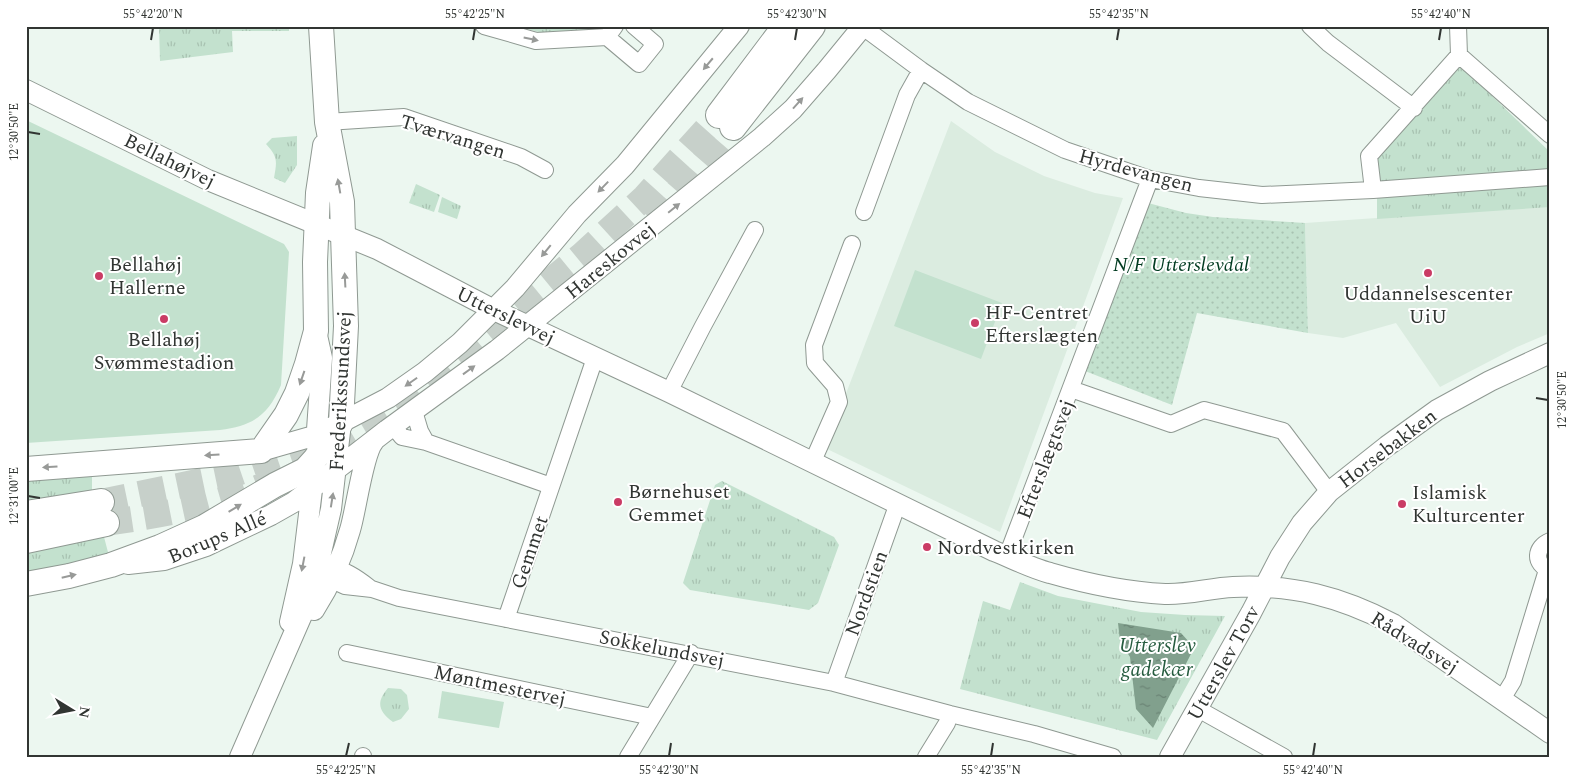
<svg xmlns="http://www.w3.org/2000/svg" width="1576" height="783" font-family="Spectral,serif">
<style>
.built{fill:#dbece0}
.grass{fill:url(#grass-tufts)}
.garden{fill:url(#garden-dots)}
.pitch{fill:#c3e1ce}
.water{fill:url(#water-ripples)}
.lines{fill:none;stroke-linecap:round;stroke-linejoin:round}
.primary-tunnel{stroke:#c7d0ca;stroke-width:26;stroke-dasharray:26 13;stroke-linecap:butt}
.minor-casing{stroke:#8f9992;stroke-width:18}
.tertiary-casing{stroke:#8f9992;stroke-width:22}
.secondary-casing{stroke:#8f9992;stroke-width:26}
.primary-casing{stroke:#8f9992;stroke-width:28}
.minor{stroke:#fff;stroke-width:16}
.tertiary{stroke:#fff;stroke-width:20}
.secondary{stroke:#fff;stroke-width:24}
.primary{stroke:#fff;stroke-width:26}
.oneway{fill:#989a98}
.ticks{fill:none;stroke:#313532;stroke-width:2}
.poi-dot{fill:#ca3c65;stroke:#fff;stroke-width:2}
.labels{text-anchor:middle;stroke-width:4;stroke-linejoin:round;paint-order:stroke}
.street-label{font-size:20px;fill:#313532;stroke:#fff}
.poi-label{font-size:20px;fill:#313532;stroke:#fff;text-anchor:start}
.park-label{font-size:20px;font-style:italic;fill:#003b20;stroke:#fff}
.water-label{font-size:21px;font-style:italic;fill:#265c3f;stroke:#fff}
.neatline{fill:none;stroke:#313532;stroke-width:2}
.ticks-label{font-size:12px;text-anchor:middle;fill:#313532}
</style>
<defs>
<pattern id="grass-tufts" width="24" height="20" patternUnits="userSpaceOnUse" patternTransform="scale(1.25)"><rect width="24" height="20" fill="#c3e1ce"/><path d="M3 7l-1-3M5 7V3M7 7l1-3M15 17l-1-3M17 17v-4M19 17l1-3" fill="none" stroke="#a8c2b1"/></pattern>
<pattern id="garden-dots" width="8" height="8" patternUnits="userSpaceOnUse" patternTransform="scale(1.25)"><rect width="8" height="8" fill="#c3e1ce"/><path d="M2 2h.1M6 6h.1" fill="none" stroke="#a8c2b1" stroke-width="1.8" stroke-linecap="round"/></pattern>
<pattern id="water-ripples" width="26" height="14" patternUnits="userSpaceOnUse" patternTransform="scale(1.25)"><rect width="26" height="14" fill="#81a08d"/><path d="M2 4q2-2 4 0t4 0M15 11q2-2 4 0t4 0" fill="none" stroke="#6a8374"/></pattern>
</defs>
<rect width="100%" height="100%" fill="#ecf7f0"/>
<!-- built -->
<path class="built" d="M951,121L995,152L1044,176L1095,193L1123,198L1000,532L825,448Z
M1549,206L1550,333L1517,347L1440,387L1396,323L1343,338L1308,333L1305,223Z"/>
<!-- grass -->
<path class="grass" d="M159,26H289V31H232L233,52L160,61Z
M515,26H600L597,30L592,32H539Z
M1461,66L1550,152V207L1377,219V158Z
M297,136V165L285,183L274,178C277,161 278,157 266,144L272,138Z
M416,184L440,195L434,212L409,203Z
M442,197L461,206L457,219L438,212Z
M92,473V491L109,556L26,577V476Z
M722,481L834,537L839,545L818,603L809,610L690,590L683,583L715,485Z
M1020,582L1058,596L1141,612L1185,615L1225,616L1157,740L960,689L983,601L1010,610Z
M388,688L401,689L407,695L409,709L401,719L393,722C378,711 376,702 388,688Z"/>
<!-- garden -->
<path class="garden" d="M1148,203L1186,213L1213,217L1305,223L1308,333L1197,313L1172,405L1085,371Z"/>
<!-- pitch -->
<path class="pitch" d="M26,120L284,244L289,252L281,385C268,416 252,426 220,430L26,443Z
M915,270L1002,303L981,359L894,326Z
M442,691L504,702L499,728L438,718Z"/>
<!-- water -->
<path class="water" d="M1118,623L1181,633L1190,643L1192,652L1153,728L1136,709L1130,657L1120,641Z"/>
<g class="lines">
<!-- primary-tunnel -->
<path class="primary-tunnel" d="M650,219L664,207L733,127
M101,502L231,475L335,439L415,392L582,255L645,197L719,115
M106,523C161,515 213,506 265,485"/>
<!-- minor casing -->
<g class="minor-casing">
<path id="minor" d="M484,26L536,41L607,37L615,26
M1310,26L1328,43L1414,108
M1458,26L1459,55
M863,27L921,70L968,102L1065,150L1150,179L1199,188L1262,195L1373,190L1550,177
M607,37L639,64L655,44L634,26
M327,122L404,117L521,157L545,170
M1373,190L1369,156L1459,55L1550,135
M864,212L907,95L921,70
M1071,389L1171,424L1204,410L1283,431L1329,492
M669,392L703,326L755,230
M414,411L420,431L426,442
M393,426L402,437L426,442L551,486
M813,461L839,402L835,386L815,363L814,345L852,244
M1550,541C1535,547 1533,564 1550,570
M1007,556L1150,179
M326,566C344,569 356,577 370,588
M332,580L345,586L372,589L399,598L834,683L950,714L1034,734L1113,757
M506,619L595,358
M347,653L652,717
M834,683L898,503
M1502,699L1513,681L1547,570
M1198,709L1284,757
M363,757V756
M628,757L691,653
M926,757L947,723L950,714"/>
</g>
<!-- tertiary casing -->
<g class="tertiary-casing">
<path id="tertiary" d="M26,90L208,180L377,249L494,310L669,392L994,551C1012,558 1031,568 1050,573C1088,584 1127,592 1165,594C1187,595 1211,588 1233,587C1293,584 1341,597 1393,624L1550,733
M316,331L322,358L316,444
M261,451L317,435L388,398L425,372L460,343L515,288L577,214L625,165L739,26
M128,564L164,560L206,546L271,515L294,502L387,430L497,350L762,137L793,109L827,70L863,26
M314,610C330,585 342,559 350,530C356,511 363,453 374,441
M290,622L303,564L313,481
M240,757L312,592L331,509L341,423
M1170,757L1251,613L1280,557L1302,523L1329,492L1387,446L1437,410L1490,381L1550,353"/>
</g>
<!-- secondary casing -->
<g class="secondary-casing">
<path id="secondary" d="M26,469L261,451L286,415L297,393L307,364L316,331L315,262L318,193L325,146
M26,584L69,576L111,565L160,547L204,527L275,485L305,470L315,459L341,423L346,326L343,234L342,202L327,122L321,26"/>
</g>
<!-- primary casing -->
<g class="primary-casing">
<path id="primary" d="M719,115L786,26
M733,127L812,26
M26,514L101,502
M26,540L106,523"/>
</g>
<!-- minor -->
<use href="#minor" class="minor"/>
<!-- tertiary -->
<use href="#tertiary" class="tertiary"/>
<!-- secondary -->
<use href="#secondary" class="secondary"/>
<!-- primary -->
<use href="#primary" class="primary"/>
</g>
<!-- one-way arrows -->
<defs><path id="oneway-solid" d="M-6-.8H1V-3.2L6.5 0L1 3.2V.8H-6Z" transform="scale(1.25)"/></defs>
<g class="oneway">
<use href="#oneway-solid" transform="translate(531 39) rotate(12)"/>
<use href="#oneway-solid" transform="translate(708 64) rotate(130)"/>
<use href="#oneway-solid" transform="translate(798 103) rotate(-48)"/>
<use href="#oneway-solid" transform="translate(339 186) rotate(-100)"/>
<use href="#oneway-solid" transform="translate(603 187) rotate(134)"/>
<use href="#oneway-solid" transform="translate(674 208) rotate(-39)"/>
<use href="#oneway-solid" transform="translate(546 251) rotate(129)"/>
<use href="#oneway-solid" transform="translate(345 280) rotate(-93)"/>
<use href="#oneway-solid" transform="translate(469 370) rotate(-36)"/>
<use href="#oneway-solid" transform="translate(302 378) rotate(109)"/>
<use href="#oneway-solid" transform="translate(411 382) rotate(145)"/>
<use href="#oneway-solid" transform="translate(212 455) rotate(176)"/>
<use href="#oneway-solid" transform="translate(50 467) rotate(176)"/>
<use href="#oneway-solid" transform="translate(332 500) rotate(-81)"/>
<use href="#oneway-solid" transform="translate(235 508) rotate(-31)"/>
<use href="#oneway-solid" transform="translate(303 564) rotate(101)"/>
<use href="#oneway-solid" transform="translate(69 576) rotate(-13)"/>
</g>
<!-- ticks -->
<path class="ticks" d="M151,40L153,28M473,40L475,28M795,40L797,28M1117,40L1119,28M1439,40L1441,28M28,132L40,134M1536,398L1548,400M28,496L40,498M346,756L349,743M669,756L671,743M991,756L993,743M1313,756L1315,743"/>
<!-- markers -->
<g class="poi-dot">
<circle cx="1428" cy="273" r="5"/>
<circle cx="99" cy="276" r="5"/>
<circle cx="164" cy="319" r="5"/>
<circle cx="975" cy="323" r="5"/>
<circle cx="618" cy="502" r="5"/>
<circle cx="1402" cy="504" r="5"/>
<circle cx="927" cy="547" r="5"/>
</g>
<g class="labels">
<!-- street labels -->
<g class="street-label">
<text transform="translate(453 136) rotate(17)" y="7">Tværvangen</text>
<text transform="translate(170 160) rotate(26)" y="7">Bellahøjvej</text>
<text transform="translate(1136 170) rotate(15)" y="7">Hyrdevangen</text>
<text transform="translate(610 260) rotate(-39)" y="7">Hareskovvej</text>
<text transform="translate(506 315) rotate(26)" y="7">Utterslevvej</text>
<text transform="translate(340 391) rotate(-87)" y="7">Frederikssundsvej</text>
<text transform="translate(1387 448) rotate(-37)" y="7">Horsebakken</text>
<text transform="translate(1045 459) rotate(-69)" y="7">Efterslægtsvej</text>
<text transform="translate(217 537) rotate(-23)" y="7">Borups Allé</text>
<text transform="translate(529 552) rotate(-71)" y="7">Gemmet</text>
<text transform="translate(866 593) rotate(-70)" y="7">Nordstien</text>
<text transform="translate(1415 642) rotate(32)" y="7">Rådvadsvej</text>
<text transform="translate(662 648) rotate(11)" y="7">Sokkelundsvej</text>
<text transform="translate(1223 663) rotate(-61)" y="7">Utterslev Torv</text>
<text transform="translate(500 685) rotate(12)" y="7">Møntmestervej</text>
</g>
<!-- poi labels -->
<g class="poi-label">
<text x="109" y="271">Bellahøj<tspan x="109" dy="23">Hallerne</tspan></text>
<text x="1428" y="300" text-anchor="middle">Uddannelsescenter<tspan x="1428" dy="23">UiU</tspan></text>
<text x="985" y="319">HF-Centret<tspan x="985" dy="23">Efterslægten</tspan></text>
<text x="164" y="346" text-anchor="middle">Bellahøj<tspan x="164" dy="23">Svømmestadion</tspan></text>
<text x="628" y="498">Børnehuset<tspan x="628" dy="23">Gemmet</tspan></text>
<text x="1412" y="499">Islamisk<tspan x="1412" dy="23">Kulturcenter</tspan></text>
<text x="937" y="554">Nordvestkirken</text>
</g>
<!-- park labels -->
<g class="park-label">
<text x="1181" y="271">N/F Utterslevdal</text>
</g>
<!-- water labels -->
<g class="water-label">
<text x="1157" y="652">Utterslev<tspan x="1157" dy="24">gadekær</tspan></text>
</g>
</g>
<!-- border -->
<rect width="1576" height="783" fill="none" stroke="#ffffff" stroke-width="55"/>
<!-- north arrow -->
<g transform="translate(72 710) rotate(100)" stroke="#ffffff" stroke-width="4" paint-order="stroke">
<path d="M0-4L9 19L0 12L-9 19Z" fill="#313532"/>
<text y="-8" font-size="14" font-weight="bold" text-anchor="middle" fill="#313532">N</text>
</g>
<rect x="28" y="28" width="1520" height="728" class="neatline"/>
<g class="ticks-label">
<text x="153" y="18">55°42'20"N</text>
<text x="475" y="18">55°42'25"N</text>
<text x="797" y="18">55°42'30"N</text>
<text x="1119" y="18">55°42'35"N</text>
<text x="1441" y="18">55°42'40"N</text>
<text transform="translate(14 132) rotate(-90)" y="4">12°30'50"E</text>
<text transform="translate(1562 400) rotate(-90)" y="4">12°30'50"E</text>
<text transform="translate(14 496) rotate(-90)" y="4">12°31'00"E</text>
<text x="346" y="774">55°42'25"N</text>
<text x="669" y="774">55°42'30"N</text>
<text x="991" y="774">55°42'35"N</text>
<text x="1313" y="774">55°42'40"N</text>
</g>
</svg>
